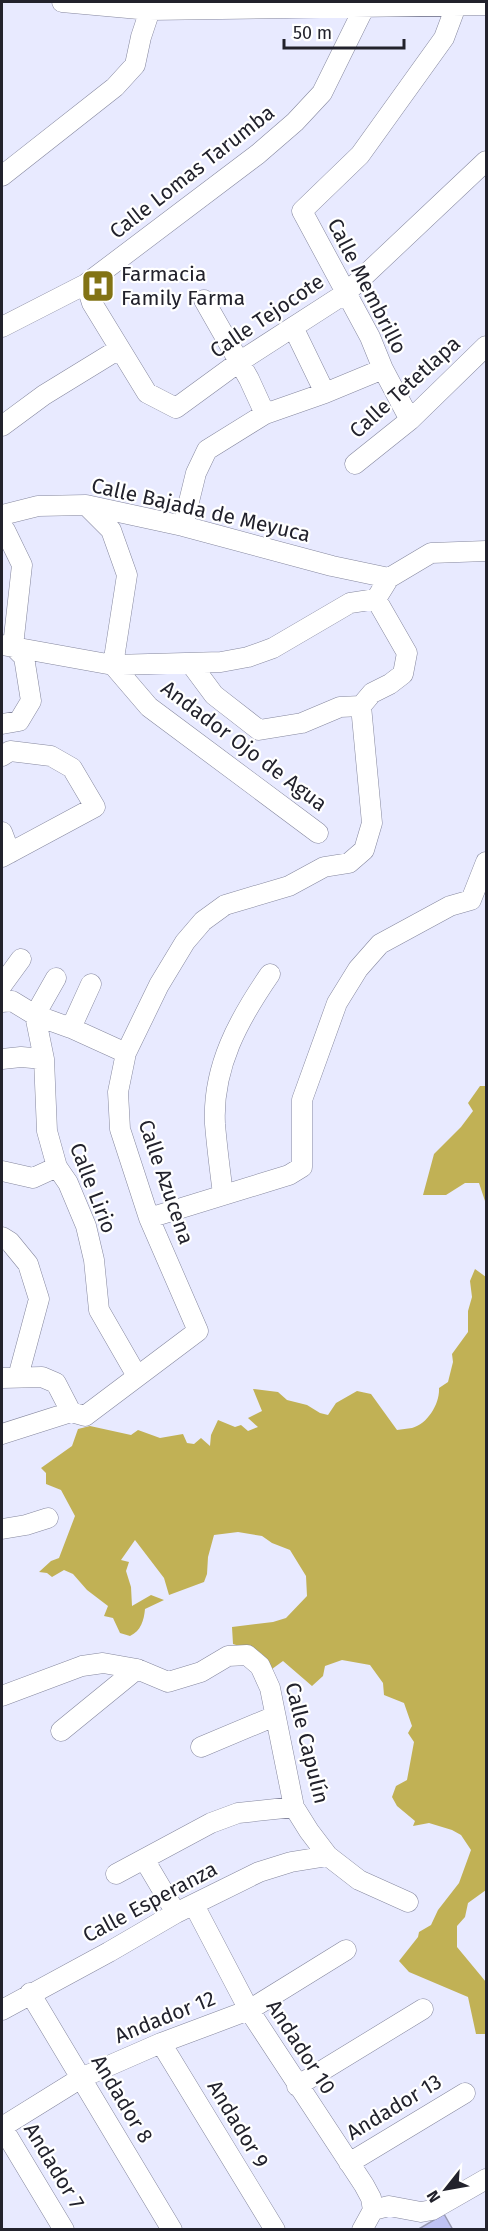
<svg xmlns="http://www.w3.org/2000/svg" width="488" height="2231" font-family="'Fira Sans',sans-serif">
<style>
.forest{fill:#c1b155}
.building{fill:#bfc2f3;stroke:#9899b2;stroke-width:1.5}
.lines{fill:none;stroke-linecap:round;stroke-linejoin:round}
.minor-casing{stroke:#85879e;stroke-width:21}
.minor{stroke:#fff;stroke-width:20}
.labels{text-anchor:middle;stroke-width:4.5;stroke-linejoin:round;paint-order:stroke}
.street-label{font-size:21px;fill:#22222c;stroke:#fff}
.poi-label{font-size:21px;fill:#22222c;stroke:#fff;text-anchor:start}
</style>
<rect width="100%" height="100%" fill="#e8eaff"/>
<!-- forest -->
<path class="forest" d="M480,1086H486V1204L479,1183H465L446,1195H423L434,1154L461,1127L473,1111L468,1103Z
M475,1269L486,1277V1890L468,1903L465,1917L457,1926V1947L486,1982V2034H476L468,1997L409,1972L399,1961L418,1937L419,1932L431,1925L438,1910L459,1883L471,1850L461,1835L452,1830L429,1823L413,1826L415,1821L397,1806L392,1797L396,1786L407,1780L414,1742L408,1733L412,1726L404,1703L384,1695L383,1683L370,1665L342,1660L325,1666L323,1676L312,1686L283,1661L272,1669C261,1647 255,1651 233,1644L232,1627L273,1622L286,1618L307,1596L306,1576L290,1550L272,1543L262,1536L238,1532L214,1535L208,1557L207,1574L204,1582L169,1595L164,1578L135,1540L121,1560L129,1562L126,1571L131,1587L132,1606L151,1595L164,1600L145,1609C144,1620 141,1631 130,1636L120,1633L113,1618L104,1616L108,1606L87,1590L73,1574L64,1570L52,1577L47,1573L39,1572L51,1561L59,1558L75,1516L61,1490L46,1484V1473L41,1468L72,1446L78,1429L90,1426L131,1435L138,1430L160,1438L183,1434L187,1443L194,1444L201,1438L210,1446L211,1435L218,1420L235,1427L241,1425L248,1431L258,1427L248,1418L262,1411L253,1389L278,1392L287,1400L307,1405L320,1413L328,1415L336,1403L357,1391L371,1394L397,1430C402,1429 407,1429 412,1428C428,1424 440,1403 439,1388L448,1382L453,1362L452,1354L468,1332V1311L472,1297L470,1281Z"/>
<!-- building -->
<path class="building" d="M444,2214L453,2230H417Z"/>
<g class="lines">
<!-- minor casing -->
<g class="minor-casing">
<path id="minor" d="M62,2L150,10L486,5
M2,176L115,87L135,65L141,37L150,10
M86,284L92,303L147,393L176,408L239,362L346,293L486,161
M204,300L249,379L265,414
M2,327L86,284L258,154L295,122L322,93L364,8L363,2
M293,327L325,393
M410,420L383,369L370,337L302,211L360,155L444,38L456,6
M2,426L44,395L119,349
M355,464L410,420L486,346
M86,505L111,530L127,575L113,665L149,707L318,833
M2,515L38,506L86,505L183,526L332,566L389,578
M183,526L196,473L207,450L265,414L325,393L383,369
M2,529L5,530L22,565L13,646L24,657L31,701L19,721L2,724
M2,645L113,665L221,662L248,657L273,648L350,603L376,599L389,578L431,553L486,551
M191,664L214,695L259,730L302,723L340,707L361,706L372,693L390,684L403,674L407,653L376,599
M2,756L10,751L51,756L72,768L95,807L2,857
M2,832L10,853
M56,978L35,1015L44,1059L47,1131L57,1167L68,1183L86,1226L94,1260L99,1310L137,1376
M2,985L21,959
M2,1002L12,1001L35,1015L71,1028L126,1053
M71,1028L91,984
M2,1059L21,1057L44,1059
M2,1171L33,1178L57,1167
M223,1194C220,1171 217,1148 215,1124C212,1067 239,1019 270,974
M149,1218L289,1175L302,1167V1100L337,1003L358,969L380,944L450,906L471,900L486,862
M2,1237L10,1242L28,1264L39,1299L18,1377
M2,1378L42,1377L56,1383L71,1412
M2,1434L71,1412L85,1416L198,1331L149,1218L120,1129L118,1092L126,1053L159,985L185,942L203,921L225,905L289,886L324,867L349,863L364,850L372,823L361,706
M2,1529L26,1525L48,1518
M2,1696L82,1666L103,1663L137,1669L168,1682L201,1672L228,1656L247,1655L260,1666L270,1688L294,1807L309,1831L328,1856L359,1880L408,1902
M61,1731L137,1669
M201,1747L275,1716
M144,1859L176,1913
M116,1874L211,1823L238,1813L294,1807
M194,1905L249,2010L364,2185L371,2198L373,2210
M30,1993L172,2230
M2,2010L109,1952L176,1913L259,1872L291,1862L328,1856
M161,2043L275,2230
M297,2086L423,2009
M2,2127L81,2078L161,2043L249,2010L346,1950
M2,2127L64,2230
M349,2163L465,2093
M373,2210L389,2206L421,2212L432,2210L486,2179
M362,2230L373,2210"/>
</g>
<!-- minor -->
<use href="#minor" class="minor"/>
</g>
<!-- icons -->
<defs>
<g id="hospital-square" transform="scale(1.725)"><rect x="-9" y="-9" width="18" height="18" rx="4" fill="#827315" stroke="#fff"/><path d="M-5-5h3v3.5h4V-5h3V5h-3V1.5h-4V5h-3Z" fill="#fff"/></g>
</defs>
<g fill-rule="evenodd">
<use href="#hospital-square" x="98" y="286"/>
</g>
<g class="labels">
<!-- street labels -->
<g class="street-label">
<text transform="translate(192 172) rotate(-38)" y="7">Calle Lomas Tarumba</text>
<text transform="translate(367 286) rotate(63)" y="7">Calle Membrillo</text>
<text transform="translate(267 316) rotate(-34)" y="7">Calle Tejocote</text>
<text transform="translate(405 387) rotate(-42)" y="7">Calle Tetetlapa</text>
<text transform="translate(201 510) rotate(13)" y="7">Calle Bajada de Meyuca</text>
<text transform="translate(244 746) rotate(37)" y="7">Andador Ojo de Agua</text>
<text transform="translate(166 1182) rotate(71)" y="7">Calle Azucena</text>
<text transform="translate(93 1188) rotate(69)" y="7">Calle Lirio</text>
<text transform="translate(307 1743) rotate(76)" y="7">Calle Capulín</text>
<text transform="translate(150 1902) rotate(-28)" y="7">Calle Esperanza</text>
<text transform="translate(165 2017) rotate(-22)" y="7">Andador 12</text>
<text transform="translate(301 2047) rotate(57)" y="7">Andador 10</text>
<text transform="translate(122 2099) rotate(59)" y="7">Andador 8</text>
<text transform="translate(394 2107) rotate(-31)" y="7">Andador 13</text>
<text transform="translate(238 2124) rotate(59)" y="7">Andador 9</text>
<text transform="translate(54 2166) rotate(59)" y="7">Andador 7</text>
</g>
<!-- poi labels -->
<g class="poi-label">
<text x="121" y="281">Farmacia<tspan x="121" dy="24">Family Farma</tspan></text>
</g>
</g>
<!-- border -->
<rect width="488" height="2231" fill="none" stroke="#22222c" stroke-width="6"/>
<!-- north arrow -->
<g transform="translate(446 2189) rotate(239)" stroke="#ffffff" stroke-width="4.5" paint-order="stroke">
<path d="M0-4.5L10 22L0 15L-10 22Z" fill="#22222c"/>
<text y="-9" font-size="16" font-weight="bold" text-anchor="middle" fill="#22222c">N</text>
</g>
<!-- scale -->
<path d="M284 39v9h120v-9" fill="none" stroke="#22222c" stroke-width="3"/>
<text x="293" y="39" font-size="18" fill="#22222c" stroke="#ffffff" stroke-width="4.5" paint-order="stroke">50 m</text>
</svg>
